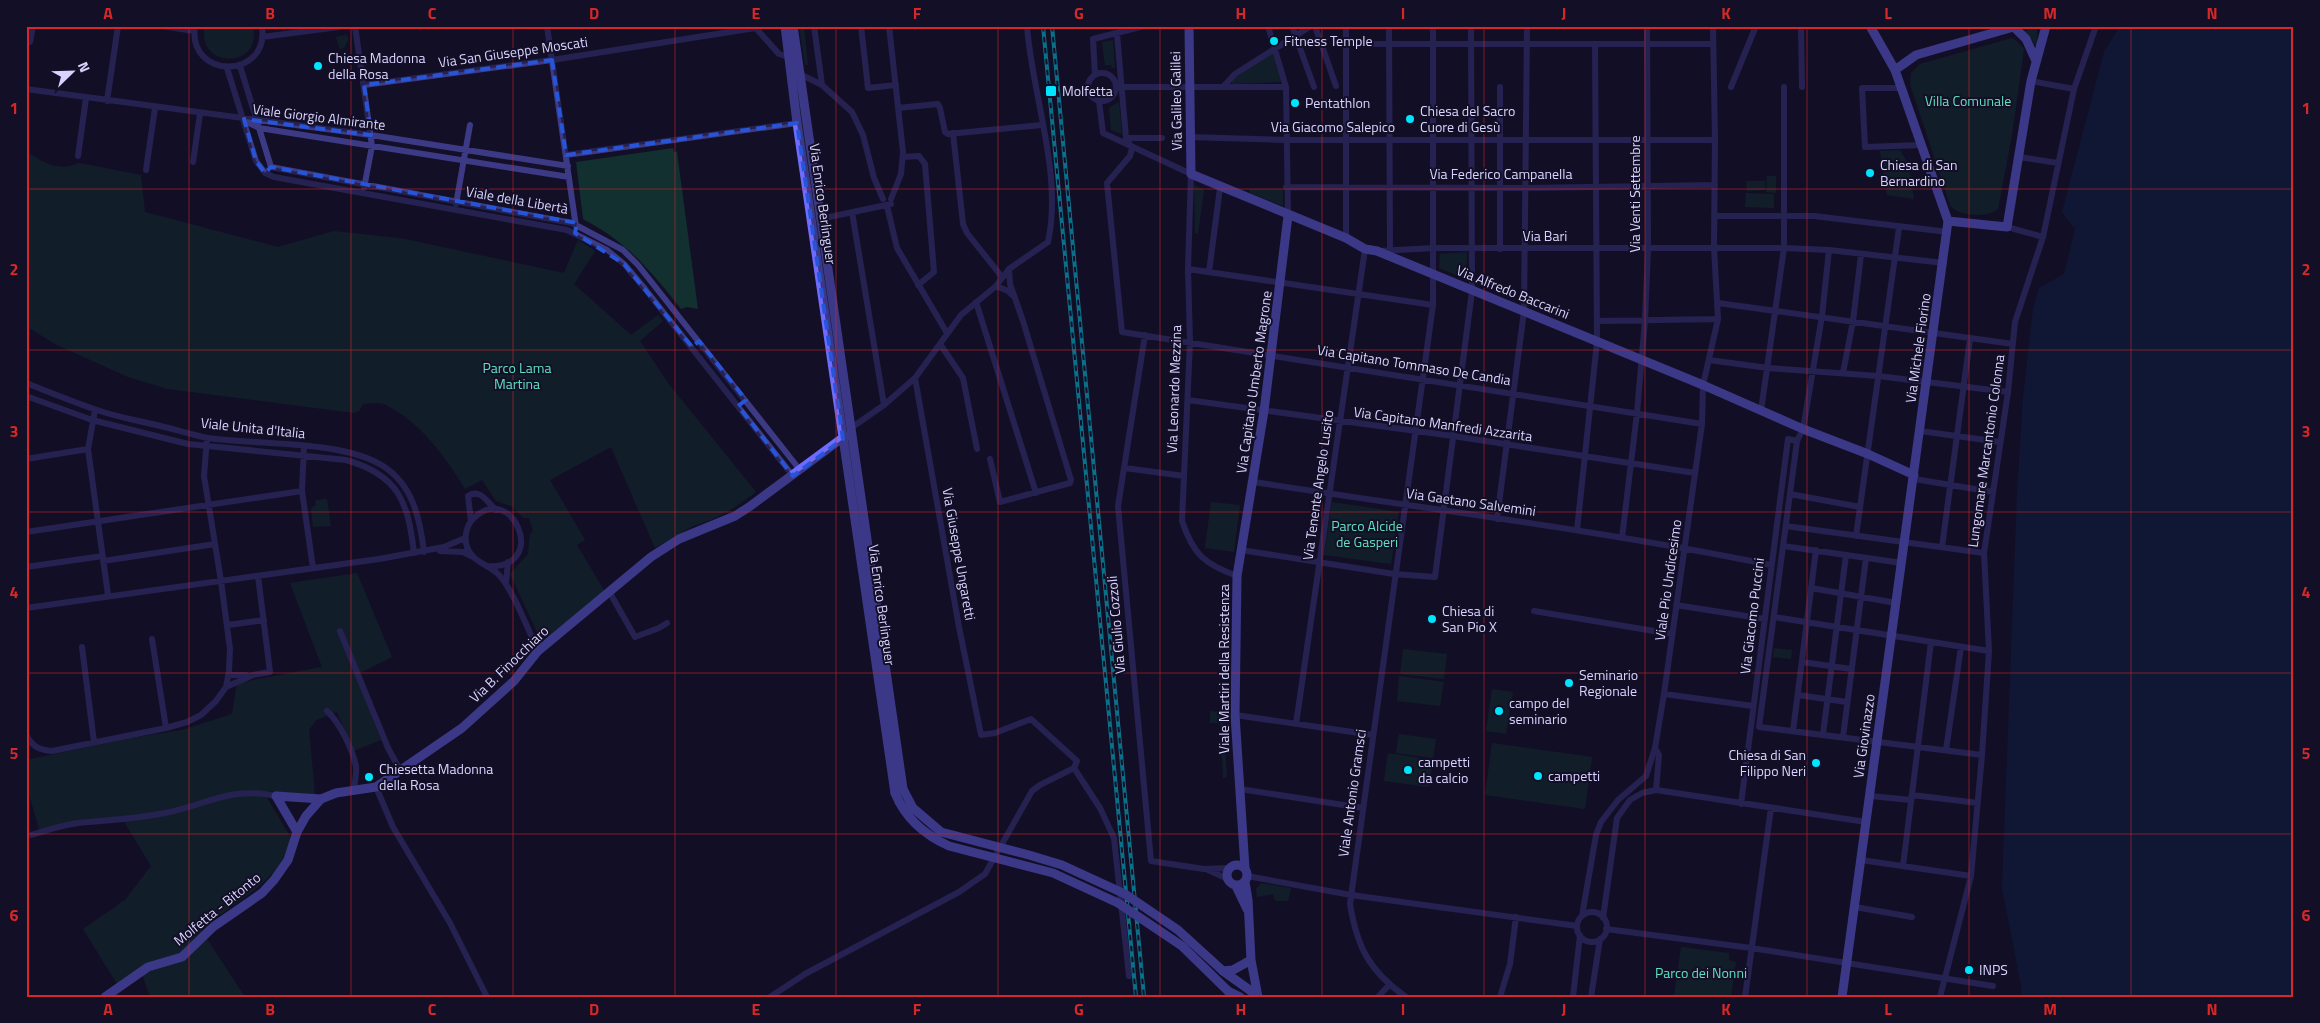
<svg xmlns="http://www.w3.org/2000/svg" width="2320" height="1023" font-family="'Titillium Web',sans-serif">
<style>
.green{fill:#12302f}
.water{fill:#0c2248}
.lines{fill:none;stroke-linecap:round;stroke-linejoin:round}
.street{stroke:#3d3a85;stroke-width:6}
.secondary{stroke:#6f6bff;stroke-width:9}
.rail-casing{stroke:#00e5ff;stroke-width:4}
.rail{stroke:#130f26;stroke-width:2;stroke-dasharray:5.5;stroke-linecap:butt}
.secondary-bridge{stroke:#6f6bff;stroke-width:9}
.marked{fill:none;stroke:#2655da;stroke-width:4;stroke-dasharray:10 6;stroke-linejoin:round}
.grid{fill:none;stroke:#d62828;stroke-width:1;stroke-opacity:0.55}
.poi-dot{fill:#00e5ff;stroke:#130f26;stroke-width:2}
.labels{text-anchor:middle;stroke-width:4;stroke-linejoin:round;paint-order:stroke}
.poi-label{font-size:14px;fill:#d9d4ff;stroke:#130f26;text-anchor:start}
.street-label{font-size:14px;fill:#d9d4ff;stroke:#130f26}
.park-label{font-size:14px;fill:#5fe0c0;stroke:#130f26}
.neatline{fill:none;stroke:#d62828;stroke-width:2}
.grid-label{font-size:16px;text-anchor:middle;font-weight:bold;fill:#d62828}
</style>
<rect width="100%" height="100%" fill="#130f26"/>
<!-- green -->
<path class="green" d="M205,26H253C263,70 195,69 205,26Z
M788,26H790L844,411L842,412Z
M799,26H804L808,65H805Z
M2034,26L2037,28V47L2025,32Z
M347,35L348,40L344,48L340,49L336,37Z
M2012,38L2018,42L2024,49L2012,135L1998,209C1987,218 1959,217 1950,205L1910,84L1911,73L1920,64Z
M1113,40L1115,69L1111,67L1112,65H1105L1102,42Z
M1274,51L1282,82L1232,84V80Z
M1119,102L1122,134L1111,130L1109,108Z
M673,148L674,152H677L698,309L687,307L681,309C651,271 627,242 583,219L576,162Z
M1900,150L1909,165L1914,199L1887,195L1880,151Z
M26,151C43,163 59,172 79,163L141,175L145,212L278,247L334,231L405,239L564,273L578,240L595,251L574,284L631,335L658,315L663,321L640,341L668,383L756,492L732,509L713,519L691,527L655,548L611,447L550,480L585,540L577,545L605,592L548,637L537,632L510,574L528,554L530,534L533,531L529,518H524L511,506L496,501L482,480L465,489C446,457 420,422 386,405C380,402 369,404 363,404L360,410L354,413L168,389L128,377L55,344L26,326Z
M1767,176H1776V193L1766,192Z
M1746,181H1765V190L1747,191Z
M1194,185L1204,190L1198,234L1195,233Z
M1249,189H1283V206L1250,193Z
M1746,193L1774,194V208L1745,207Z
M1467,252L1466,279L1439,268L1440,254Z
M327,499L331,526L313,527L311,508L316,505L315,500Z
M1211,502L1240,505L1234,552L1205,548Z
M1332,502L1399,512L1391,564L1324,555Z
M357,573L392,657L356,675L381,740L353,751L337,712L316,720L309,730L315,794L263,791L291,838C283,881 231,903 201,930L245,997H150L141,971L119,987L83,929L125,900L151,866L123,820L89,822L40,832L26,784V760L132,738L182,730L232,714L237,683L322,667L290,583Z
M1774,648L1792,650L1791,659L1773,657Z
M1403,649L1447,654L1444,679L1400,674Z
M1399,676L1444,682L1440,706L1397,701Z
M1492,689L1513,692L1506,734L1486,731Z
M1210,711L1222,712L1227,777L1223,778L1220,723H1210Z
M1399,734L1436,739L1433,758L1396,753Z
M1492,743L1592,757L1585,809L1485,795Z
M1388,753L1433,760L1429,787L1384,781Z
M1261,883L1291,888L1288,901H1275L1273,894L1257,897L1256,889Z
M1681,947L1729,953V960L1736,962L1731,997H1674Z"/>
<!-- water -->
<path class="water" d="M2120,26H2294V997H2022L2021,985L2002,888L2017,495L2023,398L2033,309L2039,288L2064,274L2075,229L2062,212L2104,52Z"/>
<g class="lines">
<!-- street -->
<path class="street" d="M163,26L194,31
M195,26C187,80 270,80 262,26
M355,26L372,146L364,188
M547,26L576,227
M754,26L779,54L789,57
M814,26L822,85
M861,26L868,88L896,85
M889,26L903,152L901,174L891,199
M1268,26L1286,87L1288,216
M1292,26L1314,87
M1315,26L1336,86
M1389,26L1390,250
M1801,26L1802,87
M1117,34L1126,138L1132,148
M262,37L346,26
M26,43L30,42L33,26
M1347,44H1713
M240,66L271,167
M227,68L256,161L265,173L274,177L567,230L607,250L624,264L645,289L793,476
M1088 87a14 14 0 1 1 28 0a14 14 0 1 1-28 0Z
M800,74L822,85L852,112L863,135L874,178L883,199
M1095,75L1093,39L1144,26
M2031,81L2074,89
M364,85L552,60L755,28
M1116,87H1286
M1223,87L1235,74L1311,26
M1731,87L1756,26
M1901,88H1862L1865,147L1921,145
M26,89L371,135L568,166
M107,101L118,26
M1099,101L1103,133L1191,174L1188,269L1190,342L1182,521C1193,554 1204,564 1237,576
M898,108L938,104L940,108L945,132L948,134L1042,125
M245,121L259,128L569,177
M953,133L963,224L967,233L1002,277
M1190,137L1285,140H1715
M1126,138H1162
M1132,148L1130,156L1107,183L1122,332L1702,424
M566,155L797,123
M78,156L86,98
M903,157L919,156L925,164L934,272L918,285
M2019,157L2058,163
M193,162L200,114
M271,167L572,223L623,250L638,265L800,470
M146,170L155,108
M1286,187L1526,188L1715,185
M456,204L470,125
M887,206L897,248L947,333
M852,212L884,405
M1714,216H1814L1948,232
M820,219L891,204
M2007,227L2043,237
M1346,238V26
M1500,249V87
M1829,250L1822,316L1803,429L1797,441L1759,727L1982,755
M1379,251L1434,248H1784L1829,250L1944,263
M1188,269L1433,305
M1209,272L1220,188
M996,286L1008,291L1012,295
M976,302L1036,493
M1718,303L2013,344
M1597,321L1718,319
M1145,335L1118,506L1151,861L1204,869L1229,868
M940,344L963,378L977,449
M1709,360L1768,368L1878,376L2008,392
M1843,373L1853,321L1861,255
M26,383C49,392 71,401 94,409C116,417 141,421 164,427C178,430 193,435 208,438C257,445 343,440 383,466C413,485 420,519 424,552
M26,396L92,420L188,444L346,460C399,475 408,502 414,553
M1188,400L1453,436L1695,473
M95,410L88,449L108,595
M1761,411L1784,248V87
M851,428L884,405L915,378L961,315L996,286L1009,269L1048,242C1063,174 1032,95 1027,26
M1920,431L2000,442
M304,446L302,491L313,568
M26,459L88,449
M990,459L1000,502L1070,483L1071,480L1023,321L1010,284L1009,269
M1125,468L1184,476
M1914,479L1993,492
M1254,482C1426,509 1600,530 1771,565
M1790,494L1860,507
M1497,519L1524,311L1527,26
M471,521L468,496C480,488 487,502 496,510
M1786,526L1984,553
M1577,530L1597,342L1595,44
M26,532L302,491
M1856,536L1899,228
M1622,538L1637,413L1645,320L1648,249L1647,26
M1783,546L1902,563
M1942,547L1970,339
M1241,550L1394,574L1435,577L1472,291L1471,26
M440,551L463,552L471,556
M103,561L215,544
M487,566C551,570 512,479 473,519C466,526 464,538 467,547C472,562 488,564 498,574C513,589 528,630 538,651
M26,567L103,556
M506,583L508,562
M1811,588L1896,603
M610,593L635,637L659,628L667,623
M1676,605L1765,619
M26,608L379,559L444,547L465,538
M1534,611L1672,634
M1774,617L1989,651
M228,625L264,620
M340,631L388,748L400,770
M152,639L166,728
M82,647L94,742
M1802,662L1851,669
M229,675H246
M226,687L253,675L270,672L258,576
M1664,694L1753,706
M1798,695L1847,702
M327,711C340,723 353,750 356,767C357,774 354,784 354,791
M1235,715L1373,735
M1296,724L1365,249
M1793,731L1816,550
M1823,734L1846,555
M26,735C33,747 39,750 52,751L166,728L187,722L201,715L216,701L226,687L229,671L230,649L221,581L204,476L207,438
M1843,737L1866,558
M1655,748L1659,755L1656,790
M1946,750L1961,647
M1074,768L1100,808L1114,838L1129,976
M376,787L393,827L450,923L487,997
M1240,789L1363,808
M1912,795L1978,803
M1870,796L1911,800
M1741,804L1788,439L1797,441
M26,836C43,832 61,825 78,823C107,820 136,819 165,813C206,805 231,786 276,796
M1861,860L1971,876
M1903,866L1931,642
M1208,870L1228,879
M1247,876L1351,895L1577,926
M1855,907L1912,917
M1577 927a15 15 0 1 1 30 0a15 15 0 1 1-30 0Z
M1582,916L1596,835L1601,822L1618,800L1646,776L1655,748L1664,694L1702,424L1703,385L1718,319L1714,247L1715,140L1713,26
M1603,918L1617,818L1630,800L1642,793L1656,790L1866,822
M1606,929L1751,948L1993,986
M770,997L805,974L959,892L985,874L1032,791L1040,785L1074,768L1077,761L1031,719L995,733L981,735L959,627L915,378
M1378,997L1389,985
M1406,997C1369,971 1357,947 1350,904L1433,305V26
M1500,997L1510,964L1516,917
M1573,997L1580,935
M1591,997L1600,939
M1745,997L1771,808
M1940,997L1971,876L1982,755L1989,651L1984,553L2008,392L2015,322L2043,237L2074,89L2096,26"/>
<!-- secondary -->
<path class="secondary" d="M785,26L797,123L895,793
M793,26L903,789
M1189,26L1191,174L1346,238L1365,249L1377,251L1703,385L1803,429L1868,454L1914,475
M1870,26L1895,70L1948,221L2007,227L2031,81L2046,26
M2014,27L2026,39L2036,61
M1895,70L1916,55L2017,26
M276,796L321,799L336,793L376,787L462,728L514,681L538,651L651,557L679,539L735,516L749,507L845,436
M276,796L297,832
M1227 875a10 10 0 1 1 20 0a10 10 0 1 1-20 0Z
M1245,868L1235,715L1237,576L1264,411L1288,216
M1245,882L1248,900L1251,960L1258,997
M1236,886L1247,909
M1223,971L1258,996
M1223,971L1233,970L1251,960
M1228,991L1240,997
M105,997L148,967L182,957L213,927L262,893L274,880L288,860L297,832L306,816L321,799
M1842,997L1948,221"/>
<!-- rail casing -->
<g class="rail-casing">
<path id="rail" d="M1043,26L1136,997
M1052,26L1144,997"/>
</g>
<!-- rail -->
<use href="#rail" class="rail"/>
<!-- secondary-bridge -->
<path class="secondary-bridge" d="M903,789L913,808L941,832L1029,855L1062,865L1125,894L1178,930L1223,971
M895,793C905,818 925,835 949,846L1053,873L1118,903L1182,946L1228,991"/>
</g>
<!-- marked area -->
<path d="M0 0H2320V1023H0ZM552,60L566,155L797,123L843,439L793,476L738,406L746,400L699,341L692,347L624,264L575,233L577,223L271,167L265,173L256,161L244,119L371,135L364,85Z" fill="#130f26" fill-opacity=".55" fill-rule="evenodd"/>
<path class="marked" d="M552,60L566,155L797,123L843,439L793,476L738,406L746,400L699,341L692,347L624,264L575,233L577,223L271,167L265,173L256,161L244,119L371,135L364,85Z"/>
<!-- grid -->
<path class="grid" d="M189,26V997M351,26V997M513,26V997M675,26V997M836,26V997M998,26V997M1160,26V997M1322,26V997M1484,26V997M1645,26V997M1807,26V997M1969,26V997M2131,26V997M26,189H2294M26,350H2294M26,512H2294M26,673H2294M26,834H2294"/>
<!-- markers -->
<g class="poi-dot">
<circle cx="1274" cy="41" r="5"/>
<circle cx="318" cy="66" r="5"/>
<rect x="1045" y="85" width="12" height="12" rx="2.5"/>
<circle cx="1295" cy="103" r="5"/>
<circle cx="1410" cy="119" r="5"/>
<circle cx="1870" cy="173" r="5"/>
<circle cx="1432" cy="619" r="5"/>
<circle cx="1569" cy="683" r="5"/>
<circle cx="1499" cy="711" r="5"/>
<circle cx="1816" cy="763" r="5"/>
<circle cx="1408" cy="770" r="5"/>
<circle cx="1538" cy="776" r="5"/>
<circle cx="369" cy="777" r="5"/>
<circle cx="1969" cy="970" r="5"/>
</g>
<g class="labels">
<!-- poi labels -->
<g class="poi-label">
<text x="1284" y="46">Fitness Temple</text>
<text x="328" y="63">Chiesa Madonna<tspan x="328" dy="16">della Rosa</tspan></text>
<text x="1062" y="96">Molfetta</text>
<text x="1305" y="108">Pentathlon</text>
<text x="1420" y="116">Chiesa del Sacro<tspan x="1420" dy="16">Cuore di Gesù</tspan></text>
<text x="1880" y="170">Chiesa di San<tspan x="1880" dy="16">Bernardino</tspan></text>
<text x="1442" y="616">Chiesa di<tspan x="1442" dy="16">San Pio X</tspan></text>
<text x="1579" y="680">Seminario<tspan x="1579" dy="16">Regionale</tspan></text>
<text x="1509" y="708">campo del<tspan x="1509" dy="16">seminario</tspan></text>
<text x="1806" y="760" text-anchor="end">Chiesa di San<tspan x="1806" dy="16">Filippo Neri</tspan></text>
<text x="1418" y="767">campetti<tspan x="1418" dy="16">da calcio</tspan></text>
<text x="379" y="774">Chiesetta Madonna<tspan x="379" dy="16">della Rosa</tspan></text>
<text x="1548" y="781">campetti</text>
<text x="1979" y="975">INPS</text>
</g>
<!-- street labels -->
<g class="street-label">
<text transform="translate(513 52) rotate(-8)" y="5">Via San Giuseppe Moscati</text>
<text transform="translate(1176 101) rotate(-91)" y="5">Via Galileo Galilei</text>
<text transform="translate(319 117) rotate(7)" y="5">Viale Giorgio Almirante</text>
<text x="1333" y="132">Via Giacomo Salepico</text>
<text x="1501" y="179">Via Federico Campanella</text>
<text transform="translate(1635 194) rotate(-90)" y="5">Via Venti Settembre</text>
<text transform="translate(517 200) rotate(10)" y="5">Viale della Libertà</text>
<text transform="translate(823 204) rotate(82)" y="5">Via Enrico Berlinguer</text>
<text x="1545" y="241">Via Bari</text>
<text transform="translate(1513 292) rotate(22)" y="5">Via Alfredo Baccarini</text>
<text transform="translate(1918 348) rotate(-82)" y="5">Via Michele Fiorino</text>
<text transform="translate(1414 365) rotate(9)" y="5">Via Capitano Tommaso De Candia</text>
<text transform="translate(1254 382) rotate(-82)" y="5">Via Capitano Umberto Magrone</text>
<text transform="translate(1174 389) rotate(-88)" y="5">Via Leonardo Mezzina</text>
<text transform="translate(1443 424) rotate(8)" y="5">Via Capitano Manfredi Azzarita</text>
<text transform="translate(253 428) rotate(6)" y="5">Viale Unita d'Italia</text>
<text transform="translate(1986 451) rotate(-82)" y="5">Lungomare Marcantonio Colonna</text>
<text transform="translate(1318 485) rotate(-82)" y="5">Via Tenente Angelo Lusito</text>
<text transform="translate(1471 502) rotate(8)" y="5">Via Gaetano Salvemini</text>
<text transform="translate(959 554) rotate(80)" y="5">Via Giuseppe Ungaretti</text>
<text transform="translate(1668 580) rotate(-82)" y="5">Viale Pio Undicesimo</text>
<text transform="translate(882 605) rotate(82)" y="5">Via Enrico Berlinguer</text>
<text transform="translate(1752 616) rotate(-83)" y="5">Via Giacomo Puccini</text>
<text transform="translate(1116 625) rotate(-95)" y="5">Via Giulio Cozzoli</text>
<text transform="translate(509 664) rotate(-44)" y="5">Via B. Finocchiaro</text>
<text transform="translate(1224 669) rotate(-90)" y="5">Viale Martiri della Resistenza</text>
<text transform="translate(1864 736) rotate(-82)" y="5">Via Giovinazzo</text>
<text transform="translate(1352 793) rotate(-82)" y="5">Viale Antonio Gramsci</text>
<text transform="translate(217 909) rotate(-39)" y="5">Molfetta - Bitonto</text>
</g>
<!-- park labels -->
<g class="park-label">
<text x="1968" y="106">Villa Comunale</text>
<text x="517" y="373">Parco Lama<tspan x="517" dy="16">Martina</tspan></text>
<text x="1367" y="531">Parco Alcide<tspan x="1367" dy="16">de Gasperi</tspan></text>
<text x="1701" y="978">Parco dei Nonni</text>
</g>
</g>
<!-- border -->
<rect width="2320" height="1023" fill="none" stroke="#130f26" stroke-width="55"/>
<!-- north arrow -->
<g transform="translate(72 72) rotate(67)" stroke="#130f26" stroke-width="4" paint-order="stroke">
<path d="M0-4L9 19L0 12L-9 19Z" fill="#d9d4ff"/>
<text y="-8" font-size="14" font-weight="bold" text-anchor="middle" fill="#d9d4ff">N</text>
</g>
<rect x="28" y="28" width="2264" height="968" class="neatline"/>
<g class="grid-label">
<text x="108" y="19">A</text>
<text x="270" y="19">B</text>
<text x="432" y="19">C</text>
<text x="594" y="19">D</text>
<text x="756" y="19">E</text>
<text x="917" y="19">F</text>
<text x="1079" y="19">G</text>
<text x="1241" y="19">H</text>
<text x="1403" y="19">I</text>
<text x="1564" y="19">J</text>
<text x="1726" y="19">K</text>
<text x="1888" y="19">L</text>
<text x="2050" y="19">M</text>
<text x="2212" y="19">N</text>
<text x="14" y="114">1</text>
<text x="2306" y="114">1</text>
<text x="14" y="275">2</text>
<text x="2306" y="275">2</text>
<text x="14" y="437">3</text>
<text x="2306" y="437">3</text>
<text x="14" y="598">4</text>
<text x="2306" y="598">4</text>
<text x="14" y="759">5</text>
<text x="2306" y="759">5</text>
<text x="14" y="921">6</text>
<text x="2306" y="921">6</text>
<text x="108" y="1015">A</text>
<text x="270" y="1015">B</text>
<text x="432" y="1015">C</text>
<text x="594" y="1015">D</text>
<text x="756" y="1015">E</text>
<text x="917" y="1015">F</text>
<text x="1079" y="1015">G</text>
<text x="1241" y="1015">H</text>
<text x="1403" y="1015">I</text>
<text x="1564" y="1015">J</text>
<text x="1726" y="1015">K</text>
<text x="1888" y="1015">L</text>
<text x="2050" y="1015">M</text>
<text x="2212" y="1015">N</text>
</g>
</svg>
